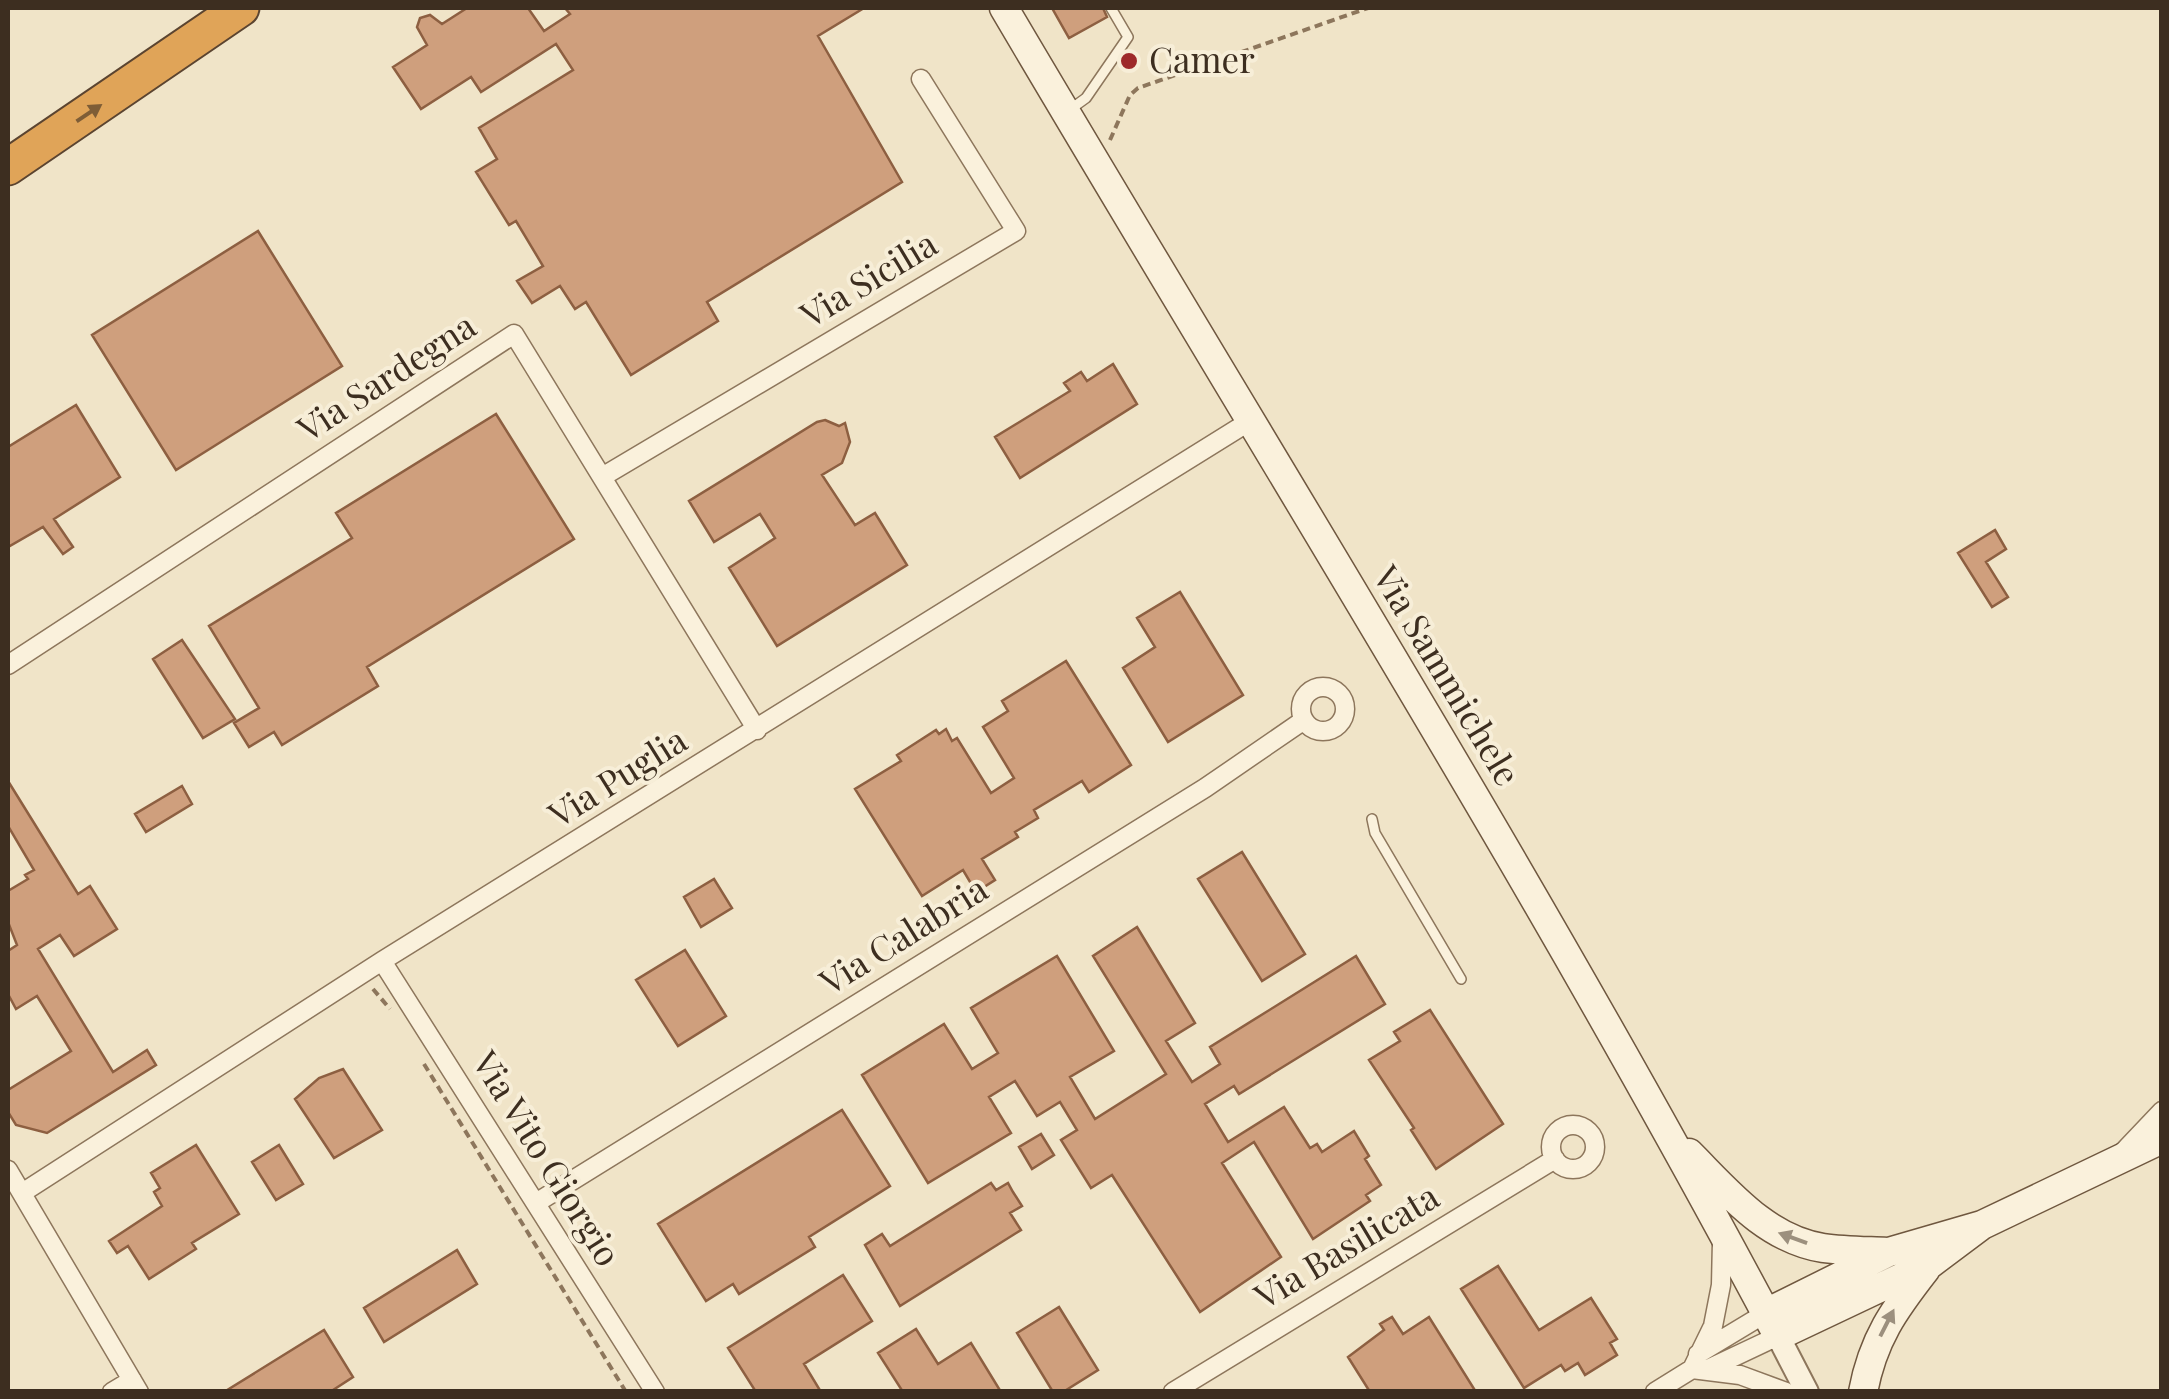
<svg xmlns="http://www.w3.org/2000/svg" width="2169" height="1399" font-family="'Playfair Display',serif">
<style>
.building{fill:#cf9f7d;stroke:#8d5f41;stroke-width:2.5}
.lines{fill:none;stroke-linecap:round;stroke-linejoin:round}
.service-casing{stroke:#8d765c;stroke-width:12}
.minor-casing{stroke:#8d765c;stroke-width:21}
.tertiary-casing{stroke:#8d765c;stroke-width:26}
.secondary-casing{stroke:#6f573f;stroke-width:31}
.motorway-casing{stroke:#5b4430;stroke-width:39}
.path{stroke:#8d765c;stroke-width:4;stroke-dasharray:8 5;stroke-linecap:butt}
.service{stroke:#faf1dc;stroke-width:9}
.minor{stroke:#faf1dc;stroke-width:18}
.tertiary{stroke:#faf1dc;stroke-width:22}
.secondary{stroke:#faf1dc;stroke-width:28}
.motorway{stroke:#e0a458;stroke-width:35}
.oneway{fill:#7e5d36}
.oneway2{fill:#9c907e}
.poi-dot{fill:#9e2a2b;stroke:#f7eed8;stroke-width:4}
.labels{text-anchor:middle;stroke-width:8;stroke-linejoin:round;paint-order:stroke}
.poi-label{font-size:35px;fill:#3d2e20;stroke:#f7eed8;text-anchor:start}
.street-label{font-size:35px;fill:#3d2e20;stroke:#f7eed8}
</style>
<rect width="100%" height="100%" fill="#f0e4c8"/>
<!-- building -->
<path class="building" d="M467,8H528L544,31L570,14L565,8H864L818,36L902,182L707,302L718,321L631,375L586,302L575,309L560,286L532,303L517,281L543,266L516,221L509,225L476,172L497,159L479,128L573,70L556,44L481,92L471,77L421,109L393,67L427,45L417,27L420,18L430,15L442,24Z
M1052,8H1103L1107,17L1069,38Z
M258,231L342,366L176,470L92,335Z
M1113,364L1137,404L1020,478L995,437L1070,391L1064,383L1081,372L1087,381Z
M76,405L120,477L54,519L73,547L63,554L43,527L8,547V447Z
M496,414L574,539L367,667L378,686L282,745L274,732L249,747L234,723L259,708L209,626L352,538L336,513Z
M825,420L839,426L845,423L850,442L842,463L822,475L855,525L875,513L907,565L777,646L729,568L775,538L760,514L714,542L689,501L817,422Z
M1995,530L2006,549L1986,562L2008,597L1992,607L1958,553Z
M1180,592L1243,695L1168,742L1123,668L1155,647L1137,618Z
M182,640L235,719L203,738L153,659Z
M1066,661L1131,765L1089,792L1082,781L1034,810L1038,818L1015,832L1018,837L982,859L995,880L976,892L963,870L922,896L855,789L901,761L897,755L908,748L936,730L939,734L946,729L952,741L957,738L991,793L1014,778L983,727L1008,711L1002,701Z
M8,781L78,894L90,886L117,929L74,956L60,935L38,949L113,1072L147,1050L156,1065L47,1133L16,1125L8,1112V1090L71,1051L37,996L16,1009L8,994V951L17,945L8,922V891L28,879L25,875L34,870L8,826Z
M182,786L192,804L146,832L135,814Z
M1242,852L1305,954L1262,981L1198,879Z
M714,879L732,908L701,927L684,897Z
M1137,927L1195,1023L1166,1041L1192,1082L1220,1064L1210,1047L1356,956L1385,1004L1239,1094L1234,1086L1205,1104L1228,1142L1284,1107L1310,1148L1317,1144L1322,1152L1354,1131L1369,1156L1365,1159L1381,1185L1366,1195L1370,1201L1313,1239L1254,1142L1222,1163L1281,1257L1200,1312L1112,1175L1091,1188L1061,1140L1077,1130L1060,1102L1037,1116L1015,1081L989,1097L1011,1133L928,1183L862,1075L944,1024L972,1069L998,1053L971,1008L1057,956L1114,1051L1070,1077L1095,1119L1166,1074L1093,956Z
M685,950L726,1016L678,1046L636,980Z
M1430,1010L1503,1124L1436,1169L1411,1130L1414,1128L1369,1060L1400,1041L1394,1032Z
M343,1069L382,1130L334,1158L295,1099L319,1078Z
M842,1110L890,1186L809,1237L815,1247L739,1294L733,1284L706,1301L658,1224Z
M1041,1134L1054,1155L1032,1169L1019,1147Z
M196,1145L239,1214L192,1243L196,1249L149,1279L128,1246L117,1253L109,1241L162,1206L154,1192L160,1188L151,1173Z
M279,1145L303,1184L276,1200L252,1162Z
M991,1183L996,1190L1008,1183L1013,1192L1022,1206L1010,1213L1021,1230L900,1306L865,1245L882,1234L890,1246Z
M457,1250L477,1284L384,1342L364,1308Z
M1498,1266L1539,1330L1591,1298L1617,1339L1610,1343L1617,1355L1585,1375L1578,1363L1565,1371L1561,1365L1524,1388L1461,1289Z
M843,1275L872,1321L804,1364L821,1392H756L728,1348Z
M1059,1307L1098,1370L1063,1392H1053L1017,1333Z
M1392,1317L1403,1334L1429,1317L1476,1392H1370L1348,1357L1384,1330L1380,1324Z
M916,1329L938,1364L971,1343L1001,1392H903L878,1353Z
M324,1330L353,1377L330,1392H224Z"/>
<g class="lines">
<!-- service casing -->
<g class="service-casing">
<path id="service" d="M1068,111L1086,98L1128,37L1111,8
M1372,819L1375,833L1461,979"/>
</g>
<!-- minor casing -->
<g class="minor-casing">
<path id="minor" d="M602,477L1016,231L921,79
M8,665L514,334L757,730
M1301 709a22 22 0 1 1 44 0a22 22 0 1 1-44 0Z
M382,961L655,1392
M1551 1147a22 22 0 1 1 44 0a22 22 0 1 1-44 0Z
M2124,1151L2162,1111
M8,1170L139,1392
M22,1193L382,961L1250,421
M536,1203L1205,788L1304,720
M1698,1354L1766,1313
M1692,1369L1713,1326L1721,1285L1722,1241
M1706,1370L1778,1336
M112,1392L132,1380
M1173,1392L1555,1159
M1655,1392L1692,1369L1740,1375L1786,1392"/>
</g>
<!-- tertiary casing -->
<g class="tertiary-casing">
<path id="tertiary" d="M1778,1336L1807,1392"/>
</g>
<!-- secondary casing -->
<g class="secondary-casing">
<path id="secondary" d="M1004,8C1264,449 1538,883 1778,1336L1930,1264L1982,1225
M1689,1153C1728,1192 1766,1239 1823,1248C1844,1251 1866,1251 1887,1252
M1766,1313L1889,1252L1982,1225L2162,1139
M1863,1392C1873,1339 1894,1310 1926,1269"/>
</g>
<!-- motorway casing -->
<g class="motorway-casing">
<path id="motorway" d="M8,167L241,8"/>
</g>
<!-- path -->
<path class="path" d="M1110,140L1130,95L1138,88L1368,8
M373,989L390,1009
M424,1064L626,1392"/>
<!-- service -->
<use href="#service" class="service"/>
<!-- minor -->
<use href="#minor" class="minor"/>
<!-- tertiary -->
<use href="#tertiary" class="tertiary"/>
<!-- secondary -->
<use href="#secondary" class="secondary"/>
<!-- motorway -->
<use href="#motorway" class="motorway"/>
</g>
<!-- one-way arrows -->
<defs><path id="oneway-solid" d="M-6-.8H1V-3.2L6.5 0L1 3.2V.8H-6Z" transform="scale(2.5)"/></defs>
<use class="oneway" href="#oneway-solid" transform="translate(89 113) rotate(-34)"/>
<g class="oneway2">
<use href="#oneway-solid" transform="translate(1793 1238) rotate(-160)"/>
<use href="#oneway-solid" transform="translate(1887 1323) rotate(-63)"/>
</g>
<!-- markers -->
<circle class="poi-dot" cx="1129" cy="61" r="10"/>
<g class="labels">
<!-- poi labels -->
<g class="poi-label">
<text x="1149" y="73">Camer</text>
</g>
<!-- street labels -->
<g class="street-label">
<text transform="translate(869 280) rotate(-31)" y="12">Via Sicilia</text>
<text transform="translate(387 378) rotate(-33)" y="12">Via Sardegna</text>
<text transform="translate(1446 676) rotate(59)" y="12">Via Sammichele</text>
<text transform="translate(618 778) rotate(-32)" y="12">Via Puglia</text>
<text transform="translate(904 936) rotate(-32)" y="12">Via Calabria</text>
<text transform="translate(546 1159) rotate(58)" y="12">Via Vito Giorgio</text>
<text transform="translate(1347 1247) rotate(-31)" y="12">Via Basilicata</text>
</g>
</g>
<!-- border -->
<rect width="2169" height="1399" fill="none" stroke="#3d2e20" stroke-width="20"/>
</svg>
